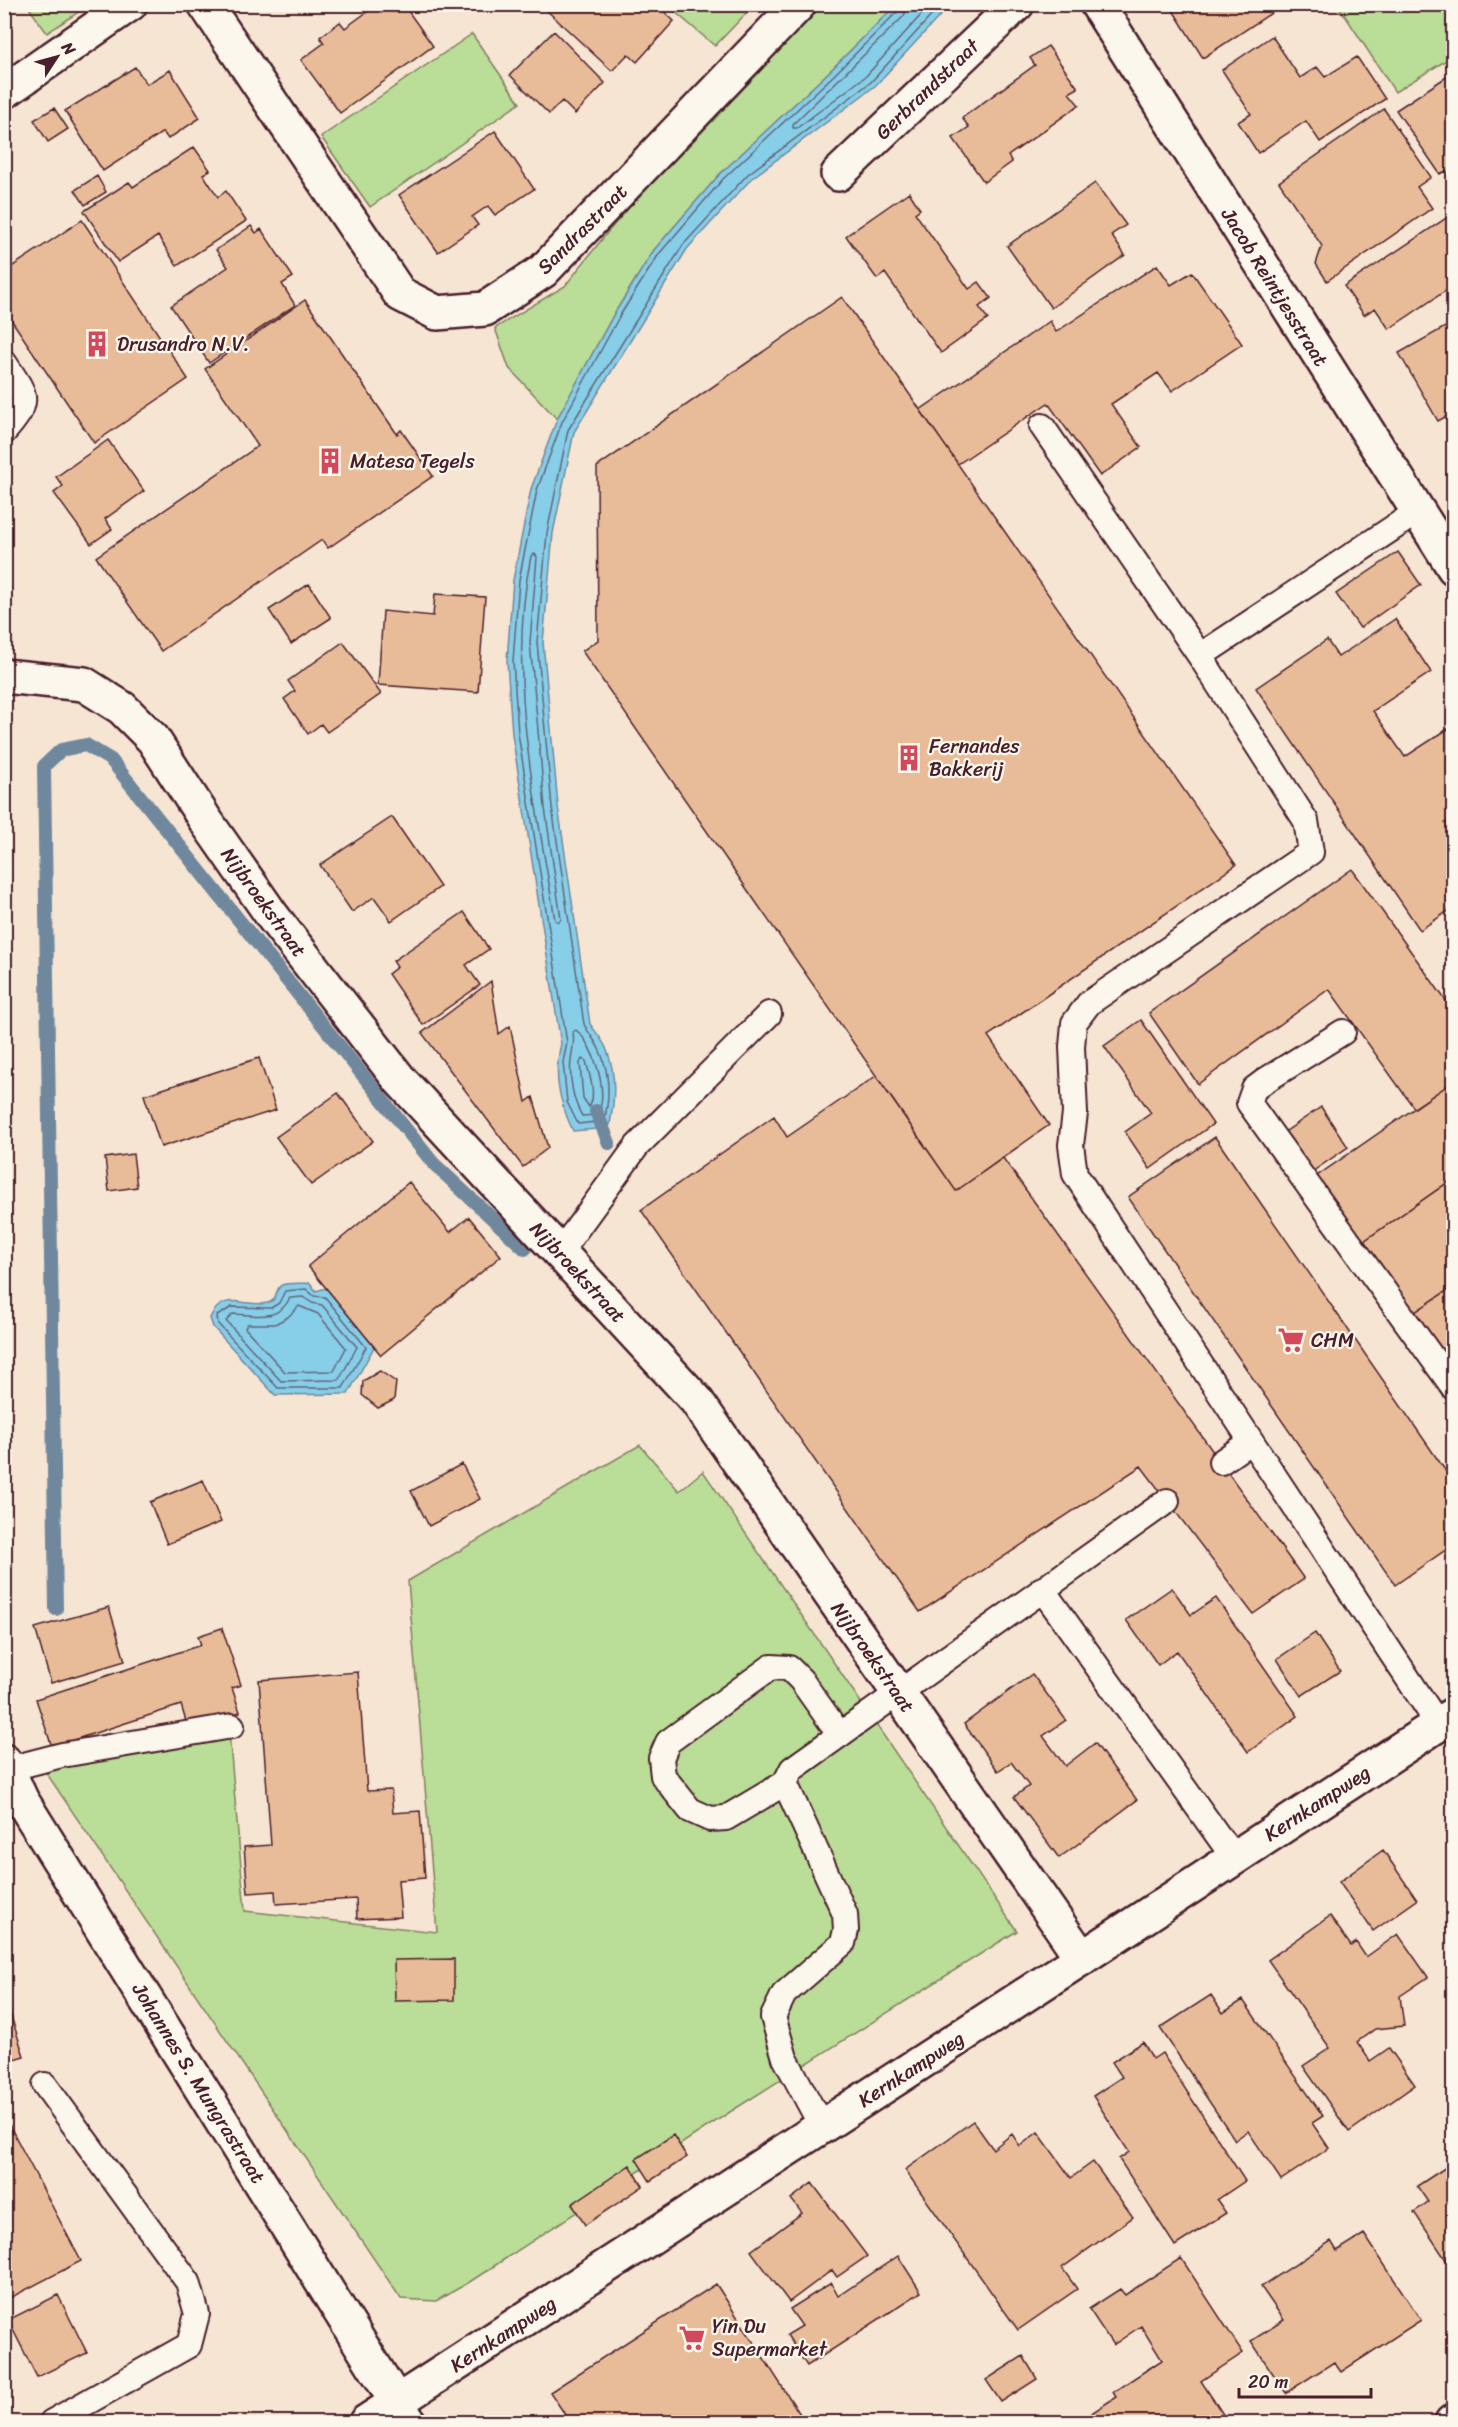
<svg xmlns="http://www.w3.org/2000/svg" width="1458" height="2427" font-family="Sriracha,sans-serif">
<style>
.green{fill:#badd97;stroke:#827e61;stroke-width:1.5}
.water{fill:#87cee9;stroke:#6f889d;stroke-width:1.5}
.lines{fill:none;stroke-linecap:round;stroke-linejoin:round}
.shore{stroke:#626577;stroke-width:1.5}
.stream{stroke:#6f889d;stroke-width:14}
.building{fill:#e9bc99;stroke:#4a1f2b;stroke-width:1.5}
.lane-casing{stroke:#4a1f2b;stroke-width:28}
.street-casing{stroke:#4a1f2b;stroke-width:38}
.secondary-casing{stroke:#4a1f2b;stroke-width:38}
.lane{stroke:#fbf7ec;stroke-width:24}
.street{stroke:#fbf7ec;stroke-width:33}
.secondary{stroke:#fbf7ec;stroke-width:33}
.labels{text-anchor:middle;stroke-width:4.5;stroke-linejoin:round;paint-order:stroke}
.street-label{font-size:20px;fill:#4a1f2b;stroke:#fbf7ec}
.poi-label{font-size:20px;fill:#4a1f2b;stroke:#fbf7ec;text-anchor:start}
</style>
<rect width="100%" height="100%" fill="#f6e5d3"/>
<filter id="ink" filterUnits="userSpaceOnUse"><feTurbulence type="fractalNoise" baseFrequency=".0167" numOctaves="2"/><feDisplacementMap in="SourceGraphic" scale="12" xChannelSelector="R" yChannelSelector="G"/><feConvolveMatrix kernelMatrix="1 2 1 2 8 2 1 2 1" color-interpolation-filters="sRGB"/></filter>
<g filter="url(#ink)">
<!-- green -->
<path class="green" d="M27,5H89L47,33Z
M667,5H754L715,46Z
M818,5H896L830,71L719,175L654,250L614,314L557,419L509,368L495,328L565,286L607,233L702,123Z
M1338,5H1453V56L1395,92Z
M472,34L520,103L370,207L321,137Z
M640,1445L679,1491L703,1471L1017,1931L733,2110L468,2283L436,2301L401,2299L43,1768L229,1733L245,1911L437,1932L408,1581Z"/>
<!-- water -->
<path class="water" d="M896,5H950L875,86L752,178L687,249L574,432L553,533L543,642L558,806L590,1024C595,1031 602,1039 606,1048C617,1074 615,1102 609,1128L573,1131C559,1101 553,1076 561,1044L512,734L507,661L513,580L531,489L557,419L614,314L654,250L719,175L830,71Z
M310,1283L316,1291L326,1288L374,1347L348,1394L275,1395L213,1327L210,1318C223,1289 247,1308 268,1303C278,1301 274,1289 282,1285C289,1282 302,1284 310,1283Z"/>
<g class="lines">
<!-- shore -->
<path class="shore" d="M900,4L898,11L834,75L723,179L659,254L619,317L562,422L537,490L519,580L513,661L518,733L567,1043L563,1062L567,1102L578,1124L604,1121C610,1099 610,1071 599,1049C595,1040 588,1033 584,1024L552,807L537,642L547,533L568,430L683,245L748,174L871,82L942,4
M908,4L904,16L793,124V128H797L866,76L931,4
M535,554L537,557L530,642L545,808L561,919L558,922L555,920C536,800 506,677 531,556Z
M576,1030C594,1044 610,1095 597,1115L582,1116C573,1101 569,1078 571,1060C572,1050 575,1043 573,1032Z
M582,1059L586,1061C589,1073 597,1096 589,1107L583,1098L580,1063Z
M306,1289L314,1296L325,1297L366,1347L343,1388H278L218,1324L217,1316L232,1307L271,1308L279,1303L285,1291Z
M303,1297L312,1303L322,1305L357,1347L339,1380L281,1381L226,1321L233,1314C256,1315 278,1322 290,1298Z
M299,1306L318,1314L346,1348L334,1371L285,1372L245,1328L247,1324H275L288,1317Z"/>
<!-- stream -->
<path class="stream" d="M596,1111L609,1143
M56,1609L44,766L61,750L86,745L111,760L433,1163L525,1249"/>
</g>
<!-- building -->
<path class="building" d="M378,4H403L433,46L340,113L301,60L324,43L320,37L340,22L345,28Z
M547,4H640L645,9L650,4H656L674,21L637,62L628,54L612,71L544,8Z
M1169,4H1285L1203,58Z
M554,31L605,83L575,114L562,101L549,114L510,75Z
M1272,36L1300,78L1317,67L1325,77L1357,57L1385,99L1320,142L1306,121L1258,153L1238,122L1251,114L1222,70Z
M1048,46L1078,88L1069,93L1079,105L1008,156L1012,162L984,182L953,138L969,127L962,118L1035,65L1030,58Z
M135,67L147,84L170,70L200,118L168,139L163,132L103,171L65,111Z
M1454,72V182L1446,171L1440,174L1396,110Z
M54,108L68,129L48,142L34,120Z
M1384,109L1431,177L1417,187L1432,208L1327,281L1316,264L1322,246L1279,182Z
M495,131L534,189L495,215L488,206L472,217L478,225L438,252L399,195Z
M194,147L210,170L203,174L218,197L226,191L246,221L177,266L158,236L118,262L84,211L129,182L133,187Z
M97,176L106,192L85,205L75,190Z
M1095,183L1126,225L1111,235L1125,255L1051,308L1007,246Z
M909,192L920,209L915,213L969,289L979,282L991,298L979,307L988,319L941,353L885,273L877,279L846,236Z
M1454,213V285L1389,329L1375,308L1364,315L1344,286Z
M82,220L188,379L94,443L4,309V272Z
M251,226L256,233L261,229L293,277L282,284L295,305L209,363L171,306L228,267L216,250Z
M1157,265L1171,285L1192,272L1242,344L1172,391L1158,373L1111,404L1141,447L1100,476L1048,403L958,464L920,410L1050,321L1056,332Z
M842,297L1236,865L988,1036L1049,1125L956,1191L582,651L598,640L597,467Z
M305,300L397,434L401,430L433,476L328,548L322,540L161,651L96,557L258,446L205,369Z
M1454,322V412L1438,421L1399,353Z
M108,440L144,491L105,519L112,529L91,544L54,493L63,486L56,477Z
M1398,552L1421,585L1360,628L1336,594Z
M309,584L331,618L291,644L269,610Z
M435,594L485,597L478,692L378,685L383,611L433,616Z
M1395,619L1431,672L1373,711L1405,757L1454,725V818L1445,823L1454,836V907L1420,930L1256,688L1327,640L1338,657Z
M343,642L381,694L327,732L321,724L308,734L284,699L295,691L288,681Z
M392,817L440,887L391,921L374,897L352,912L320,865Z
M1352,869L1454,1012V1081L1414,1108L1329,989L1198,1084L1149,1013Z
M464,912L489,949L466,965L480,985L423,1025L388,974L397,967L393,961Z
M491,981L499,1034L510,1026L526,1102L533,1097L548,1148L523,1167L422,1033Z
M1141,1020L1213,1124L1150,1169L1125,1132L1151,1113L1104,1046Z
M259,1058L276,1110L161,1147L144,1095Z
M876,1076L956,1191L1003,1158L1304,1579L1253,1614L1141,1466L920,1612L641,1210L774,1116L787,1137Z
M1454,1081V1178L1361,1243L1314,1178Z
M338,1093L373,1141L311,1185L276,1137Z
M1321,1107L1348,1147L1306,1176L1279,1136Z
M1215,1137L1454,1483V1544L1395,1585L1128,1197Z
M133,1154L137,1187L109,1191L105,1158Z
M1454,1178V1286L1412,1314L1361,1243Z
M409,1182L450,1232L469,1217L501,1256L381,1355L308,1266Z
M1454,1286V1373L1412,1314Z
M380,1371L396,1382L394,1400L378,1408L362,1395L363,1381Z
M462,1464L480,1499L429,1526L411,1491Z
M203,1480L221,1522L167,1544L150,1502Z
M1172,1588L1191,1615L1216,1598L1298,1716L1248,1752L1177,1651L1158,1665L1126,1620Z
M109,1607L125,1661L51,1683L35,1628Z
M222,1628L241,1685L232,1688L240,1712L188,1728L181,1705L52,1747L36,1699L201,1645L198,1636Z
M1315,1633L1340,1671L1301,1696L1277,1659Z
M358,1672L367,1791L391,1790L393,1813L420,1811L425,1878L398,1880L401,1917L357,1919L356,1899L276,1904L275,1891L248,1893L244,1847L271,1845L259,1680Z
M1032,1674L1066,1720L1043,1736L1065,1766L1095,1743L1137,1800L1059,1858L1014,1797L1029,1786L1011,1762L998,1771L964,1724Z
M1383,1850L1417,1900L1373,1931L1339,1882Z
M1330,1916L1351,1946L1356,1942L1366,1957L1398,1934L1428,1977L1400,1996L1404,2026L1375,2029L1357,2042L1370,2061L1389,2048L1415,2085L1349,2132L1303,2066L1330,2048L1268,1960Z
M454,1959V2000L395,2001L394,1960Z
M1211,1995L1223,2013L1243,2000L1323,2116L1312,2123L1329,2148L1281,2180L1248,2131L1235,2140L1160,2028Z
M9,2010L24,2056L4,2062V2011Z
M1143,2042L1153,2059L1162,2053L1245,2181L1217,2200L1226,2213L1175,2246L1119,2159L1129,2152L1093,2096L1122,2077L1112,2062Z
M4,2115L81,2261L4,2301Z
M973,2121L993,2149L1012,2134L1020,2146L1038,2132L1071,2178L1093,2162L1133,2217L1062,2268L1077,2289L1018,2330L905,2170Z
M673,2135L687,2157L650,2181L636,2159Z
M1454,2162V2264L1450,2266L1414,2212L1428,2202L1417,2186Z
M630,2165L643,2186L585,2225L572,2204Z
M812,2183L867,2256L837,2277L832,2270L789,2302L751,2251L802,2213L791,2199Z
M1364,2234L1421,2320L1341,2372L1334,2362L1286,2393L1251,2341L1284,2320L1261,2287L1331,2241L1337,2251Z
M898,2256L921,2292L807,2366L787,2335L802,2326L790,2309L831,2283L838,2296Z
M1181,2258L1243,2353L1201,2381L1228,2422H1078L1116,2397L1113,2392L1162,2360L1141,2326L1113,2345L1089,2309L1120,2289L1125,2295Z
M716,2284L805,2422H570L550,2392Z
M58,2295L87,2353L37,2377L8,2320Z
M1023,2356L1037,2379L1001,2402L986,2380Z"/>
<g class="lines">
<!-- lane casing -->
<g class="lane-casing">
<path id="lane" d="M4,362C26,396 33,399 4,432
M1042,426L1200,656L1306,821L1311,852L1089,1003L1074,1023L1072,1047L1075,1113L1071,1145L1075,1174L1438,1724
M1200,656L1417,512
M1343,1032L1266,1080L1254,1089L1249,1103L1454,1388
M560,1252L637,1146L769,1014
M1221,1462L1251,1441
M1042,1589L1234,1858
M8,1769L62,1755L232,1726
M785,1783L726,1818L710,1819L690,1810L663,1776L661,1758L668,1742L771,1667L789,1668L801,1680L840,1735
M45,2085L188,2282L197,2314L189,2345L52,2422
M822,2127L785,2058L773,2017L784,1994L843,1943L846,1930L845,1914L785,1783L792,1769L1167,1501"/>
</g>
<!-- street casing -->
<g class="street-casing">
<path id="street" d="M205,4L400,294L437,313L485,309L543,271L799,4
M1097,4L1454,568
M4,92L130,4
M838,174L1017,4
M4,676L84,684L122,708L153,739L206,821L273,917L400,1080L696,1400L1082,1958
M1452,2422L1454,2421"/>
</g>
<!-- secondary casing -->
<g class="secondary-casing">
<path id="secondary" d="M4,1761L21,1799L409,2422
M366,2422L1082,1958L1454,1714"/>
</g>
<!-- lane -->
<use href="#lane" class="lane"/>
<!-- street -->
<use href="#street" class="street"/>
<!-- secondary -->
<use href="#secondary" class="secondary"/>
</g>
</g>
<!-- icons -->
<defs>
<g id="building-bare" transform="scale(2.07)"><path d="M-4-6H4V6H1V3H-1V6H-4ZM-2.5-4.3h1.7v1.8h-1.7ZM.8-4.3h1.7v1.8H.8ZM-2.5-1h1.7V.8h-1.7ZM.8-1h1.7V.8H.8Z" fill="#d1495b" stroke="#fbf7ec" stroke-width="2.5" paint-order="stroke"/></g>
<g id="supermarket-bare" transform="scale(2.07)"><path d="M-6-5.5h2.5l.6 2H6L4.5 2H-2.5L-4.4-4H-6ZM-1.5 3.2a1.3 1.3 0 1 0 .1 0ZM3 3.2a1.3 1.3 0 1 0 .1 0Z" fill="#d1495b" stroke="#fbf7ec" stroke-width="2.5" paint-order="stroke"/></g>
</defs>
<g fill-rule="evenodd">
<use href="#building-bare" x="97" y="344"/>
<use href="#building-bare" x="330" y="461"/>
<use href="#building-bare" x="909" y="758"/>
<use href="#supermarket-bare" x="1291" y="1340"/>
<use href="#supermarket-bare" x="692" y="2338"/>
</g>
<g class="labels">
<!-- street labels -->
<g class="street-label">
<text transform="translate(927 89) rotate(-44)" y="7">Gerbrandstraat</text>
<text transform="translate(582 229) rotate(-45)" y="7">Sandrastraat</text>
<text transform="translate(1275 287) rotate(58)" y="7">Jacob Reintjesstraat</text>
<text transform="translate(264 902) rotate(54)" y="7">Nijbroekstraat</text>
<text transform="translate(578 1272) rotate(47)" y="7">Nijbroekstraat</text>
<text transform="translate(873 1657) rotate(55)" y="7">Nijbroekstraat</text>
<text transform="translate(1317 1803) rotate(-33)" y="7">Kernkampweg</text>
<text transform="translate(911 2069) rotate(-33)" y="7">Kernkampweg</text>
<text transform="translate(199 2083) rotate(58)" y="7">Johannes S. Mungrastraat</text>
<text transform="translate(503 2334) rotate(-33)" y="7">Kernkampweg</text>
</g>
<!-- poi labels -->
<g class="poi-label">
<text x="117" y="351">Drusandro N.V.</text>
<text x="350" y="468">Matesa Tegels</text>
<text x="929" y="753">Fernandes<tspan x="929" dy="23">Bakkerij</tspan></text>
<text x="1311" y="1347">CHM</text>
<text x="712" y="2333">Yin Du<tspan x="712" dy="23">Supermarket</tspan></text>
</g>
</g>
<!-- margin -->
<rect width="1458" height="2427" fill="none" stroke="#fbf7ec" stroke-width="24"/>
<rect x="12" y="12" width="1434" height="2403" fill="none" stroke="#4a1f2b" stroke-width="2" filter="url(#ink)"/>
<!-- north arrow -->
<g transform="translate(57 57) rotate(54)" stroke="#fbf7ec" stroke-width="4.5" paint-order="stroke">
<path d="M0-4.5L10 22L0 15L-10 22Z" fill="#4a1f2b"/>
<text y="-9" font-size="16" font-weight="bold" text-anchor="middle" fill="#4a1f2b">N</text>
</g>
<!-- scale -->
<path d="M1239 2388v9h132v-9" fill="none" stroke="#4a1f2b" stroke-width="3"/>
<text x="1248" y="2388" font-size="18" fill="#4a1f2b" stroke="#fbf7ec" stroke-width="4.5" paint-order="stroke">20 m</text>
</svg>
